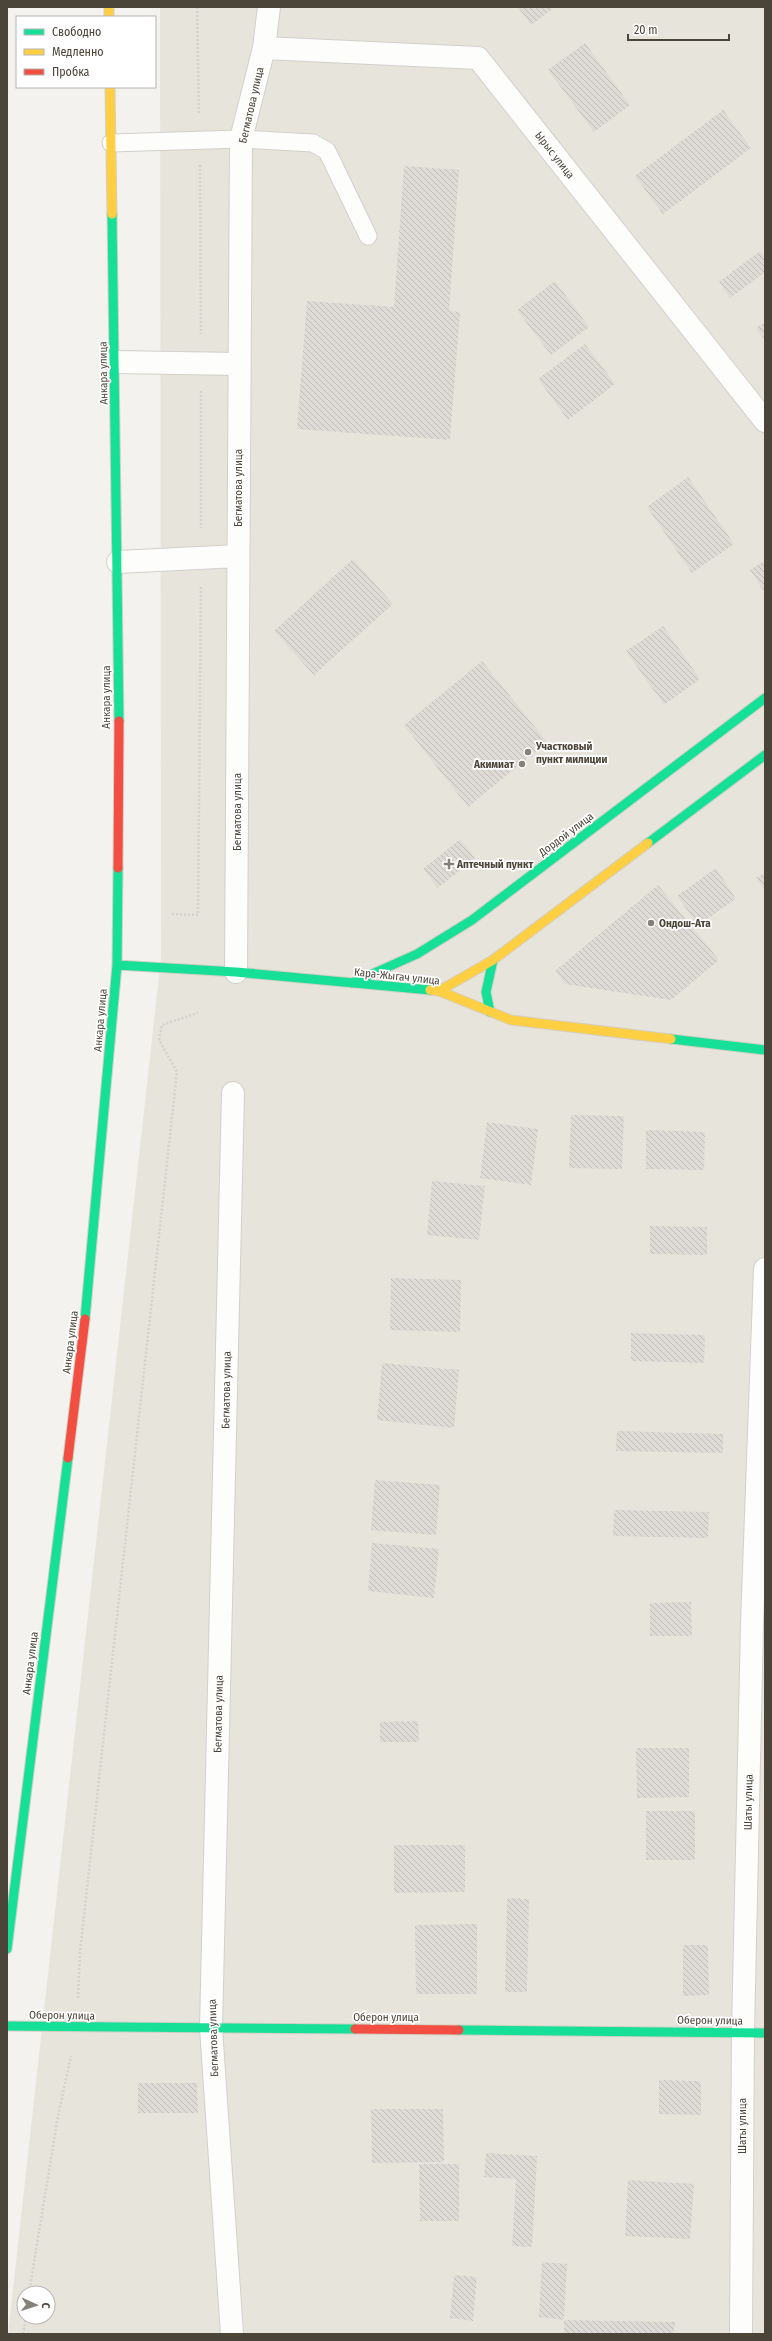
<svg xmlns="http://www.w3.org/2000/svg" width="772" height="2341" font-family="'Fira Sans Condensed',sans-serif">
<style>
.residential{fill:#e7e4dc;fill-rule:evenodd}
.building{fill:url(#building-back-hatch)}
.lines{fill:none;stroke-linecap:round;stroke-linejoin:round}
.lane-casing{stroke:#d2d0cb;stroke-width:19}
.street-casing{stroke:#d2d0cb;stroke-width:24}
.fast-casing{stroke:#d3cfc5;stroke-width:11}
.slow-casing{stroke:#d3cfc5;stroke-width:11}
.jam-casing{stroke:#d3cfc5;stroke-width:11}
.path{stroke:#d3d2cc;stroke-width:2.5;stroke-dasharray:2 2;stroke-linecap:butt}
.lane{stroke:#fdfdfc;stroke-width:17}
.street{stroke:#fdfdfc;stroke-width:22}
.fast{stroke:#16e098;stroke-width:9}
.slow{stroke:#ffcf43;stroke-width:9}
.jam{stroke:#f24e42;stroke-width:9}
.poi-dot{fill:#868178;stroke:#fff;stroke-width:1.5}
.labels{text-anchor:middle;stroke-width:3.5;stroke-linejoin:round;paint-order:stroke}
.street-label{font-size:11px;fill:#4b4439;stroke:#fff}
.poi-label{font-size:11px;font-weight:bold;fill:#4b4439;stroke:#fff;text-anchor:start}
</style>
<defs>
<pattern id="building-back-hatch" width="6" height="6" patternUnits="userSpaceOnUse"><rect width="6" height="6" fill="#dedbd6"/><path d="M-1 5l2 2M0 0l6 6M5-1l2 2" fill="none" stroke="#c0bdb8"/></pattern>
</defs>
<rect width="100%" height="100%" fill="#f4f2ee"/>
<!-- residential -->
<path class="residential" d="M160,7H765V2334H8L161,958ZM24,2293H48V2317H24Z"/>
<!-- building -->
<path class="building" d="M518,7H555L531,25Z
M585,43L630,105L594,132L548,70Z
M723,110L751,148L663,214L635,176Z
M404,166L459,170L449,311L460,312L450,440L297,429L307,301L394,307Z
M760,251L765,258V272L730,298L719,282Z
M555,281L589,327L551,355L517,310Z
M765,322V340L756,328Z
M585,344L615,384L568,420L538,379Z
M688,477L734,544L692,573L647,507Z
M353,559L393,604L314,675L274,631Z
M765,560V593L750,570Z
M663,626L700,679L664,705L626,651Z
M482,661L547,742L468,807L404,725Z
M460,839L475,858L438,888L423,869Z
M716,868L736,899L698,925L677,896Z
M765,872V891L756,878Z
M658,885L719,960L671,1000L565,984L555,971Z
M571,1115L624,1116L622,1169L569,1168Z
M487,1122L538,1129L531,1185L480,1178Z
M646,1130L705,1132L704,1170L646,1169Z
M432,1181L485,1186L479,1240L427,1235Z
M650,1226L707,1227V1255L650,1254Z
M391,1278L461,1280L460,1332L390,1330Z
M631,1333L705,1335L704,1363L631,1361Z
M382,1363L459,1370L454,1428L377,1420Z
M617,1431L723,1434V1453L616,1451Z
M375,1480L440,1485L436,1535L371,1530Z
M614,1510L709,1512L708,1538L613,1536Z
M372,1543L439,1549L434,1598L368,1591Z
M691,1602L692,1636H650V1603Z
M418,1721L419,1742H380V1722Z
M636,1748H689V1797L637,1798Z
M646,1811H695V1860H646Z
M394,1845H465V1892L394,1893Z
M507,1898L529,1899L527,1992H505Z
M477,1924V1994H416L415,1925Z
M683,1945H708L709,1995L683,1996Z
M659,2080L701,2081V2115L659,2114Z
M138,2083H197L198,2113H138Z
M371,2109H443L444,2162L372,2163Z
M486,2153L537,2156L532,2247L512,2246L516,2179L484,2177Z
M419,2164H459V2221H420Z
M628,2180L694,2184L690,2239L625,2236Z
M542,2262L567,2264L564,2320L539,2317Z
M454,2275L477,2277L473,2321L450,2318Z
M564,2320L675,2322L674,2334H564Z"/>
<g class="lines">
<!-- lane casing -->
<g class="lane-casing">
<path id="lane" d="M111,143L241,139L313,143L327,151L368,236"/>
</g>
<!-- street casing -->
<g class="street-casing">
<path id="street" d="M264,48L478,58L765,421
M115,362L238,364
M118,562L238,556
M236,972L241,139L264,48L269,7
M232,2334L211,2028L233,1093
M741,2334L743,2032L752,1624L765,1269"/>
</g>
<!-- fast casing -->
<g class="fast-casing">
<path id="fast" d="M112,214L119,721
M648,843L765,755
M117,965L236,972L430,990
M352,983L417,954L472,920L765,698
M490,1012L486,992L493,960
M671,1039L765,1050
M85,1319L117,965L118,868
M7,1949L68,1458
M7,2026L355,2029
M459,2030L765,2033"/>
</g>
<!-- slow casing -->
<g class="slow-casing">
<path id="slow" d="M109,7V17
M110,87L112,214
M430,990L439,991L511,1020L671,1039
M439,991L493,960L648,843"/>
</g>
<!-- jam casing -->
<g class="jam-casing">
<path id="jam" d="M118,868L119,721
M68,1458L85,1319
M355,2029L459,2030"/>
</g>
<!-- path -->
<path class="path" d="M197,7L199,114
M200,165L201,334
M201,391V528
M172,914L198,915L201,587
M78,1998L80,1952L177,1072L159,1040L162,1025L198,1013
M29,2293L58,2116L71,2056
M23,2334L26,2317"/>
<!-- lane -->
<use href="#lane" class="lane"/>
<!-- street -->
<use href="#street" class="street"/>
<!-- fast -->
<use href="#fast" class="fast"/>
<!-- slow -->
<use href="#slow" class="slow"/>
<!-- jam -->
<use href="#jam" class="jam"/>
</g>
<!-- markers -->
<g class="poi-dot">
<circle cx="528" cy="752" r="4"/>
<circle cx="522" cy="764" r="4"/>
<path d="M447 858h4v4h4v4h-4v4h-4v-4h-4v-4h4z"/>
<circle cx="651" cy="923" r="4"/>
</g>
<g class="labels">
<!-- street labels -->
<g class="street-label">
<text transform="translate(251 105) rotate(-77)" y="4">Бегматова улица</text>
<text transform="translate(555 155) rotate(52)" y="4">Ырыс улица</text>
<text transform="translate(103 373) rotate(-91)" y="4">Анкара улица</text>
<text transform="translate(238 488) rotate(-90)" y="4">Бегматова улица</text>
<text transform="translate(106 697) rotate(-90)" y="4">Анкара улица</text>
<text transform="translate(237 812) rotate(-90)" y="4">Бегматова улица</text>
<text transform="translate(566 834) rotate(-37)" y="4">Дордой улица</text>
<text transform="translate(397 976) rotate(6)" y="4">Кара-Жыгач улица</text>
<text transform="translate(100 1020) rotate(-85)" y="4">Анкара улица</text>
<text transform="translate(70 1342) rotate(-83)" y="4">Анкара улица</text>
<text transform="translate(226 1390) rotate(-89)" y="4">Бегматова улица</text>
<text transform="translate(30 1663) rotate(-83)" y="4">Анкара улица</text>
<text transform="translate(218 1714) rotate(-89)" y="4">Бегматова улица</text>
<text transform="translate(748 1802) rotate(-89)" y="4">Шаты улица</text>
<text transform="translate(62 2015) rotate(1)" y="4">Оберон улица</text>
<text x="386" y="2021">Оберон улица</text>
<text transform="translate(710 2020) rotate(1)" y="4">Оберон улица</text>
<text transform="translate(213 2038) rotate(-92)" y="4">Бегматова улица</text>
<text transform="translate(742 2126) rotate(-90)" y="4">Шаты улица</text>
</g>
<!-- poi labels -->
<g class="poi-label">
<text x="536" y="750">Участковый<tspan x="536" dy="13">пункт милиции</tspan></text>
<text x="514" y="768" text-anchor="end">Акимиат</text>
<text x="457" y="868">Аптечный пункт</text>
<text x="659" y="927">Ондош-Ата</text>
</g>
</g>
<!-- border -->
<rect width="772" height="2341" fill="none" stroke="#4b4439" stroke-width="16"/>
<!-- legend -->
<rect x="16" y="16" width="140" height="72" fill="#ffffff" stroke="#b7b4b0"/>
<rect x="24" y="29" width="20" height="6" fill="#16e098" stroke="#b7b4b0"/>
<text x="52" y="36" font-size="12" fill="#4b4439">Свободно</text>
<rect x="24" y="49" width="20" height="6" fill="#ffcf43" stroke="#b7b4b0"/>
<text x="52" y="56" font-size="12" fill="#4b4439">Медленно</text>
<rect x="24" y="69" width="20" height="6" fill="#f24e42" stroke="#b7b4b0"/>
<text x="52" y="76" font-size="12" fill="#4b4439">Пробка</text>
<!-- north arrow -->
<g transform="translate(36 2305) rotate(93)"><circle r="19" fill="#ffffff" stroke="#b7b4b0"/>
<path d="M0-3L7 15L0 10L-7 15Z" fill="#868178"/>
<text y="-6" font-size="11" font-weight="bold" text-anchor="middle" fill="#4b4439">С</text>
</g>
<!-- scale -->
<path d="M628 34v6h101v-6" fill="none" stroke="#4b4439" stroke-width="2"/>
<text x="634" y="34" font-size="12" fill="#4b4439" stroke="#ffffff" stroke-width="3" paint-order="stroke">20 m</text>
</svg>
